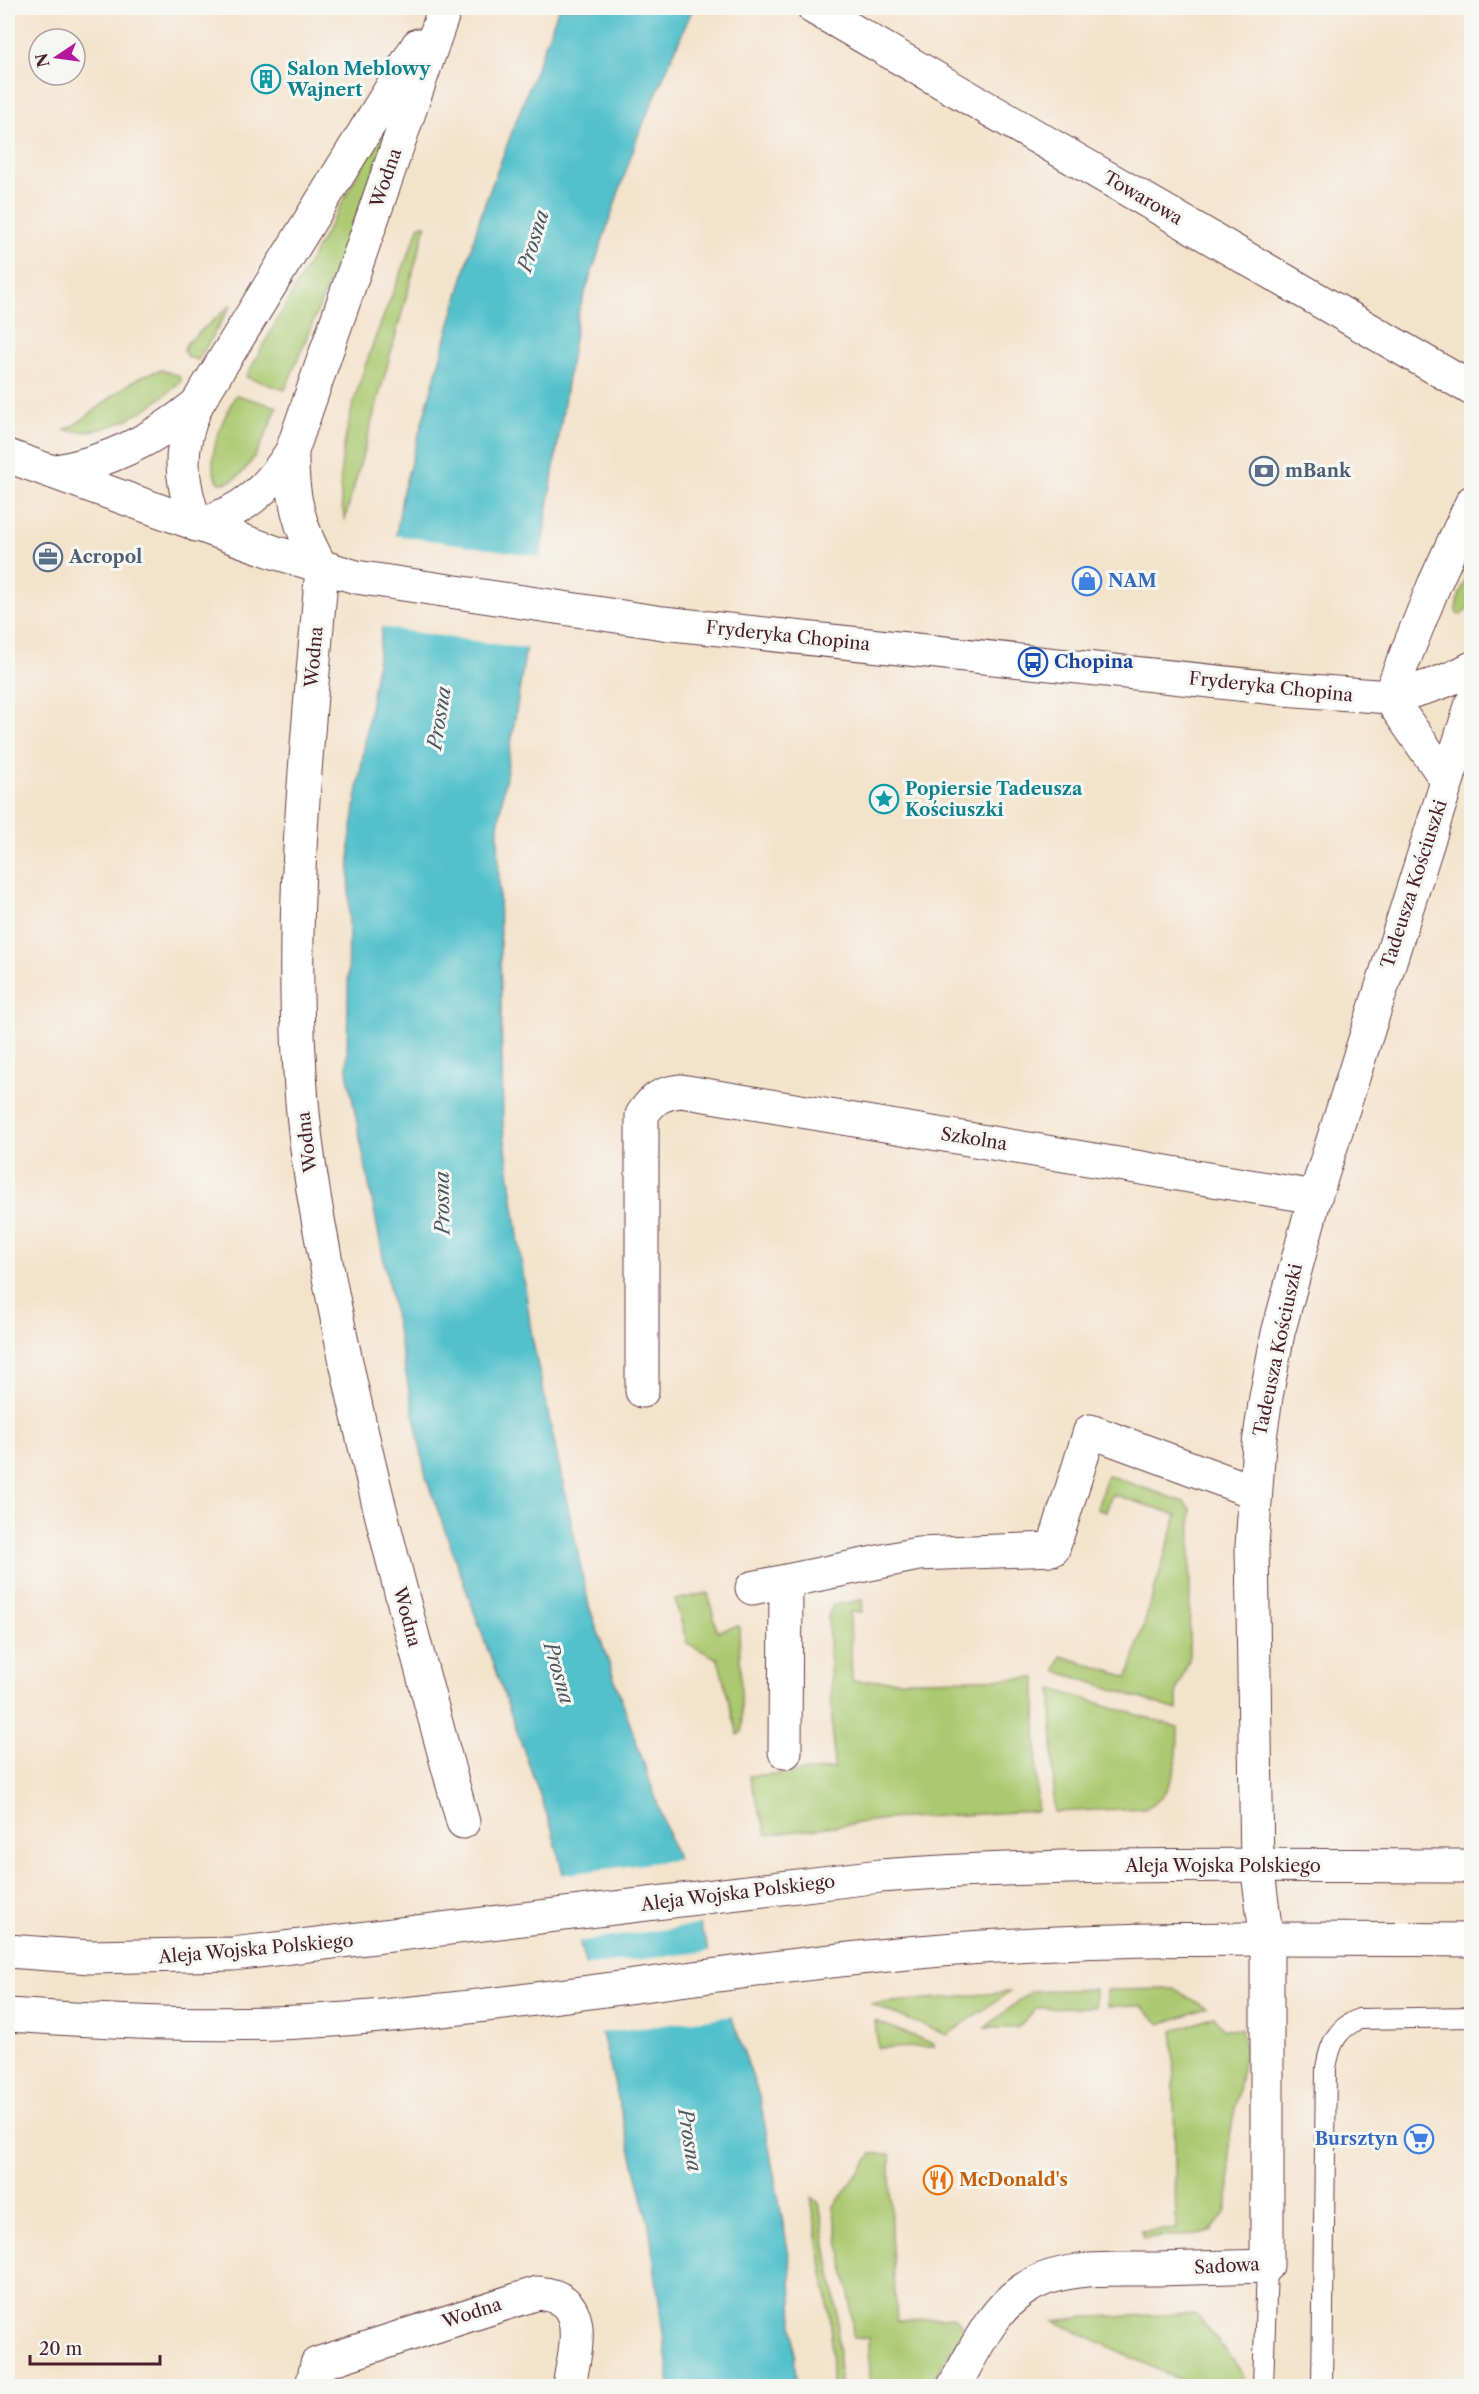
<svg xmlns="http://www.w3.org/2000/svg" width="1479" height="2394" font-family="'Libre Caslon Text',serif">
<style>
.green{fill:#abc970;stroke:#7a744e;stroke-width:1.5}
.water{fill:#53c1cb;stroke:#4e707b;stroke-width:1.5}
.pier{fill:#f4e3cb}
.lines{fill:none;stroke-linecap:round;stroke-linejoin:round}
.service-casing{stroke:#643c43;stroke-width:22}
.minor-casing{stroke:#643c43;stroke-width:35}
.tertiary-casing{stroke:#643c43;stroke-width:35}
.secondary-casing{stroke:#643c43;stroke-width:35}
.service{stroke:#fff;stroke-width:20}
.minor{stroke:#fff;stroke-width:33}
.tertiary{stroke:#fff;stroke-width:33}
.secondary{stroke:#fff;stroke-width:33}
.labels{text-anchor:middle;stroke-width:6;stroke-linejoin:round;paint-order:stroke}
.culture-label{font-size:18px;font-weight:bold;fill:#0d838f;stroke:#f6f6f2;text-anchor:start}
.street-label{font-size:18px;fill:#4a1f2b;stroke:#f6f6f2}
.service-label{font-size:18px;font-weight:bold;fill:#4e5e75;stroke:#f6f6f2;text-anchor:start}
.shop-label{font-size:18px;font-weight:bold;fill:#366cbe;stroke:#f6f6f2;text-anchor:start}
.transit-label{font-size:18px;font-weight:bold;fill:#164399;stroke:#f6f6f2;text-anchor:start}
.food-label{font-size:18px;font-weight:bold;fill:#c56008;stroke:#f6f6f2;text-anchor:start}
.water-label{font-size:20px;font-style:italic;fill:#4d5863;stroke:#f6f6f2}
</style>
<rect width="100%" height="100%" fill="#f6f6f2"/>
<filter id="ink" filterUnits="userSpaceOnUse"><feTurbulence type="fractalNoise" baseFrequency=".0167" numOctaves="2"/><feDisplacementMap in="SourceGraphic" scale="12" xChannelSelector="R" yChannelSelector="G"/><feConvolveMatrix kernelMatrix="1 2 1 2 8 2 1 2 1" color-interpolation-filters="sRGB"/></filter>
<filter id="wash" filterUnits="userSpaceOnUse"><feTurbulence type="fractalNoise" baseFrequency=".008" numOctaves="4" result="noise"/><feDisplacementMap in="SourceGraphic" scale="24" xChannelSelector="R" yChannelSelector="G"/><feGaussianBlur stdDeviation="1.35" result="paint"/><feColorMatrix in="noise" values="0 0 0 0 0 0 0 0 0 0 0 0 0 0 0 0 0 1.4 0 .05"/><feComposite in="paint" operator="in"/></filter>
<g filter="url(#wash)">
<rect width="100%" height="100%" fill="#f4e3cb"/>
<!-- green -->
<path class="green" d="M387,128L388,138L285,390L246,377L381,132Z
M420,225H426L345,519C322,443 392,300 420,225Z
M232,304L198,360L188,357L184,351L186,344Z
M162,370L179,376L181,381C153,408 106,439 65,430C99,414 125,376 162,370Z
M236,395L277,407C269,428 248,485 220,483C201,465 225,414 236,395Z
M1471,563V605L1461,615L1457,614V602Z
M1107,1475L1184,1502L1191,1510L1189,1660L1177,1690V1710L1056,1671L1061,1656L1128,1677L1177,1515L1112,1494L1106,1512L1097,1509Z
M708,1593L717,1631L739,1626L742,1732L738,1735L718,1659L687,1643L675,1600Z
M863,1600L862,1612H850L852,1681L1036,1678L1037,1811L887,1819L767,1835L749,1776L834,1769L828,1616L833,1605Z
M1052,1689L1178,1727C1178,1757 1177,1794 1145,1808L1054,1812Z
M1095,1989V2007L1037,2008L1017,2028H985L1031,1991Z
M1174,1989L1206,2008L1161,2024L1141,2006H1107V1990Z
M1009,1992L947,2035L870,2004Z
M1214,2016L1224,2029L1241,2028L1245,2051L1229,2142L1230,2186L1225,2213L1212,2230L1199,2234L1143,2238L1141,2231L1176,2229L1173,2031Z
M875,2021L934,2044V2047L878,2048Z
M872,2154H890L891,2234L897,2321L953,2317L961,2324L962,2331L930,2386H869L868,2338H853L851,2305L833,2208Z
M811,2197L819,2203L837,2309L840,2386H832L831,2324Z
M1196,2314L1243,2373L1245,2386H1193L1054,2321L1084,2317Z"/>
<!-- water -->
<path class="water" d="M559,8H693L637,138L578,313L498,827L503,1126L532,1338L589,1606L760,2099L790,2261L796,2386H670L649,2225L552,1829L426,1477L347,1071L350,841L403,491L481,214Z"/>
<!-- pier -->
<path class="pier" d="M394,535L544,557L529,649L380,627Z
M681,1859L703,1924L576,1942L560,1875Z
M712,1951L734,2016L599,2033L582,1966Z"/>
</g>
<g filter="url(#ink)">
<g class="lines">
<!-- service casing -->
<g class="service-casing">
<path id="service" d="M1263,2386L1267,2266
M1322,2386L1326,2068C1330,2044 1336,2029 1359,2019L1472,2017"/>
</g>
<!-- minor casing -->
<g class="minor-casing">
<path id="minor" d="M814,8L1472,389
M292,451C291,495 299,530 322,568C308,735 289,905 300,1072C304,1153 320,1233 336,1313C370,1485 417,1653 463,1822
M8,456L274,552L356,577L663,623L1284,689L1389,697
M52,472C108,462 152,441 197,404
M196,525C241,513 268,490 292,451L445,8
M196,525C180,479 177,449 197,404L418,45
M642,1391V1115C653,1098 662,1093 681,1091L1315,1197
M752,1588L918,1554L1053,1549L1090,1431L1255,1492
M785,1752L786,1581
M312,2386L317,2364L538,2293C592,2297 575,2350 569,2386
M954,2386C973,2354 991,2311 1023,2290C1061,2264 1112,2270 1157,2269C1194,2268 1230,2267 1267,2266V1941"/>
</g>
<!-- tertiary casing -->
<g class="tertiary-casing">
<path id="tertiary" d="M1389,697L1434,585L1472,502
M1389,697L1447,780
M1389,697C1418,690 1446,683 1472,668
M1267,1941L1257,1865L1252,1546L1259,1444L1266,1397L1278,1333L1315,1197L1472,703"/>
</g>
<!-- secondary casing -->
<g class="secondary-casing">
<path id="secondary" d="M8,1951L91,1957L233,1954L880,1876C1077,1861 1274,1866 1472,1866
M8,2015C115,2022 224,2028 332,2020C541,2005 747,1965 955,1949C1126,1936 1300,1939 1472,1940"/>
</g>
<!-- service -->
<use href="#service" class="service"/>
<!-- minor -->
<use href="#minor" class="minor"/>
<!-- tertiary -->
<use href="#tertiary" class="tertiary"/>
<!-- secondary -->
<use href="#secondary" class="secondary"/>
</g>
</g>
<!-- icons -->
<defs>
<g id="building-ring" transform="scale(1.5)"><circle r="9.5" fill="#f6f6f2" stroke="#0f9aa8" stroke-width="1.5"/><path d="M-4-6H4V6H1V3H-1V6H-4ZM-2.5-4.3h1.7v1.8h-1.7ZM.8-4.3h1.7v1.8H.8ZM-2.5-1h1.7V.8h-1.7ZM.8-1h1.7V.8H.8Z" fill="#0f9aa8"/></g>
<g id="bank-ring" transform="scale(1.5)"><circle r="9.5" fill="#f6f6f2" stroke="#5c6f8a" stroke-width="1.5"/><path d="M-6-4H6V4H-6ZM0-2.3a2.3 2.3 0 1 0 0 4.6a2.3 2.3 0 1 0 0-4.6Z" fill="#5c6f8a"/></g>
<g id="office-ring" transform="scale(1.5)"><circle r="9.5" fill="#f6f6f2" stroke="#5c6f8a" stroke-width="1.5"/><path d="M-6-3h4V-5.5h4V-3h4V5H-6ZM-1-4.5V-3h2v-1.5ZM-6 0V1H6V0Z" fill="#5c6f8a"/></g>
<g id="shop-ring" transform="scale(1.5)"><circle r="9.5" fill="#f6f6f2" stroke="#3f7fe0" stroke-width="1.5"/><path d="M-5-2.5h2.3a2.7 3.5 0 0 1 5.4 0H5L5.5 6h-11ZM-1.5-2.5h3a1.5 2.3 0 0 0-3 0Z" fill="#3f7fe0"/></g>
<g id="bus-ring" transform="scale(1.5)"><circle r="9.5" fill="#f6f6f2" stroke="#1a4fb4" stroke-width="1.5"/><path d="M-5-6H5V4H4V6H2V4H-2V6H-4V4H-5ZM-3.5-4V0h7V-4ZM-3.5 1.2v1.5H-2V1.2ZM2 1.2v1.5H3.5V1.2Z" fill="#1a4fb4"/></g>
<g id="sight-ring" transform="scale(1.5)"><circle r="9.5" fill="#f6f6f2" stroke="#0f9aa8" stroke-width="1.5"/><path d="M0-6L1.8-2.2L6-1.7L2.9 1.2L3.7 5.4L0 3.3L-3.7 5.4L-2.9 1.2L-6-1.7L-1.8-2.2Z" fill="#0f9aa8"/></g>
<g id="supermarket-ring" transform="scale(1.5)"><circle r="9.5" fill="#f6f6f2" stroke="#3f7fe0" stroke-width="1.5"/><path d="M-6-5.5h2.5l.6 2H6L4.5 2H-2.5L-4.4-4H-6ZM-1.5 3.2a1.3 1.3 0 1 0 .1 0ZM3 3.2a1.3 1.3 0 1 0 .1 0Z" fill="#3f7fe0"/></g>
<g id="restaurant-ring" transform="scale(1.5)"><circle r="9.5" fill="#f6f6f2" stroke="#e8710a" stroke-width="1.5"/><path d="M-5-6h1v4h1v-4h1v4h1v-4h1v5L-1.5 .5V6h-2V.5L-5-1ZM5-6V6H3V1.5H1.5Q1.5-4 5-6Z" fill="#e8710a"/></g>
</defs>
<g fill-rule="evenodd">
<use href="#building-ring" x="266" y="79"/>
<use href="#bank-ring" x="1264" y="471"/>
<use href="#office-ring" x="48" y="557"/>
<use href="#shop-ring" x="1087" y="581"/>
<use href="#bus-ring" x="1033" y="662"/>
<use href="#sight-ring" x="884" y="799"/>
<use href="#supermarket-ring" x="1419" y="2139"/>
<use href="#restaurant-ring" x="938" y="2180"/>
</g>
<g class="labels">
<!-- culture labels -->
<g class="culture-label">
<text x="287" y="75">Salon Meblowy<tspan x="287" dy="21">Wajnert</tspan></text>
<text x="905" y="795">Popiersie Tadeusza<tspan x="905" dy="21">Kościuszki</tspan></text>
</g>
<!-- street labels -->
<g class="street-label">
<text transform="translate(386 178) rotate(-71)" y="6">Wodna</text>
<text transform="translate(1143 198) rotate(30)" y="6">Towarowa</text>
<text transform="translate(788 636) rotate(6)" y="6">Fryderyka Chopina</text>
<text transform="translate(314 657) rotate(-85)" y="6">Wodna</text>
<text transform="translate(1271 687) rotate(6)" y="6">Fryderyka Chopina</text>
<text transform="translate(1414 884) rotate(-72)" y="6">Tadeusza Kościuszki</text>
<text transform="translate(974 1139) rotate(9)" y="6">Szkolna</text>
<text transform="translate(307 1142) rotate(-97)" y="6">Wodna</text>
<text transform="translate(1278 1350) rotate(-78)" y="6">Tadeusza Kościuszki</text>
<text transform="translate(407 1617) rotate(75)" y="6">Wodna</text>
<text x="1223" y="1872">Aleja Wojska Polskiego</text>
<text transform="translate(738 1893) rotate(-7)" y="6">Aleja Wojska Polskiego</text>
<text transform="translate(256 1949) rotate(-5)" y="6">Aleja Wojska Polskiego</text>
<text transform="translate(1227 2266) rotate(-3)" y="6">Sadowa</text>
<text transform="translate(472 2313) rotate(-18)" y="6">Wodna</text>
</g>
<!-- service labels -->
<g class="service-label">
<text x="1285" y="477">mBank</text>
<text x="69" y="563">Acropol</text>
</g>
<!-- shop labels -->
<g class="shop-label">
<text x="1108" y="587">NAM</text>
<text x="1398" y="2145" text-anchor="end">Bursztyn</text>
</g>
<!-- transit labels -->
<g class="transit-label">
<text x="1054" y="668">Chopina</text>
</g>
<!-- food labels -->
<g class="food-label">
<text x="959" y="2186">McDonald's</text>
</g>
<!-- water labels -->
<g class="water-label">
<text transform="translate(533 241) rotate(-73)" y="7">Prosna</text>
<text transform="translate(439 718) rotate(-81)" y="7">Prosna</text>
<text transform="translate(442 1203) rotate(-91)" y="7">Prosna</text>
<text transform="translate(559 1673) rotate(74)" y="7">Prosna</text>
<text transform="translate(690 2140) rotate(81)" y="7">Prosna</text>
</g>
</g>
<!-- margin -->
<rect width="1479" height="2394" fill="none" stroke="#f6f6f2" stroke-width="30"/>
<!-- north arrow -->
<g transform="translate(57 57) rotate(257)"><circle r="28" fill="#f6f6f2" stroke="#b1a0a2" stroke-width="1.5"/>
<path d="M0-4.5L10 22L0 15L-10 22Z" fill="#b5179e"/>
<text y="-9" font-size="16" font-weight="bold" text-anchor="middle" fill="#4a1f2b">N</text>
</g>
<!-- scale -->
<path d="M30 2355v9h130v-9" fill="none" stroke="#4a1f2b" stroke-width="3"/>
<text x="39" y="2355" font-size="18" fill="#4a1f2b" stroke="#f6f6f2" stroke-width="4.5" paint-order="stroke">20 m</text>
</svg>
